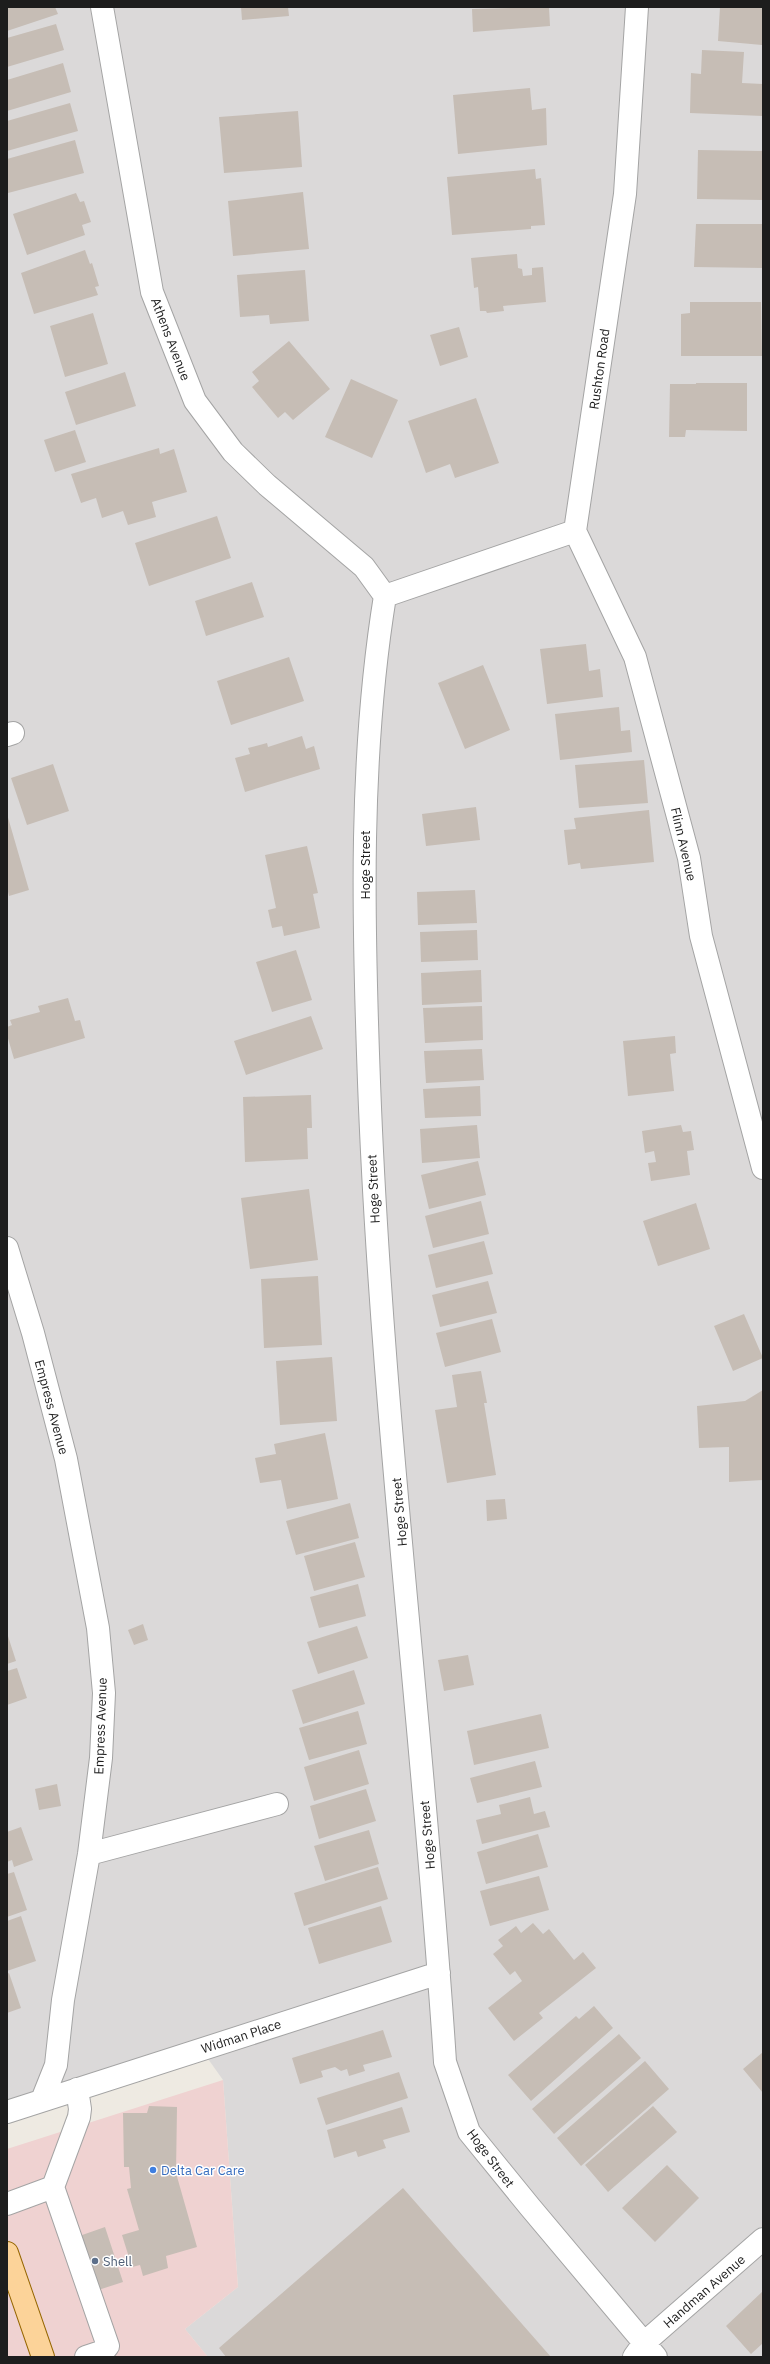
<svg xmlns="http://www.w3.org/2000/svg" width="770" height="2364" font-family="'IBM Plex Sans',sans-serif">
<style>
.residential{fill:#dbd9d9}
.commercial{fill:#efd2d1}
.building{fill:#c6bdb5}
.lines{fill:none;stroke-linecap:round;stroke-linejoin:round}
.minor-casing{stroke:#a4a4a4;stroke-width:24}
.major-casing{stroke:#956600;stroke-width:24}
.minor{stroke:#fff;stroke-width:22}
.major{stroke:#fcd399;stroke-width:22}
.shop-dot{fill:#3f7fe0;stroke:#fff;stroke-width:1.5}
.service-dot{fill:#5c6f8a;stroke:#fff;stroke-width:1.5}
.labels{text-anchor:middle;stroke-width:3;stroke-linejoin:round;paint-order:stroke}
.street-label{font-size:13px;fill:#1d1d1d;stroke:#fff}
.shop-label{font-size:13px;fill:#366cbe;stroke:#fff;text-anchor:start}
.service-label{font-size:13px;fill:#4e5e75;stroke:#fff;text-anchor:start}
</style>
<rect width="100%" height="100%" fill="#eeeae2"/>
<!-- residential -->
<path class="residential" d="M7,7H763V2357H208L185,2329L238,2287L223,2080L201,2049L7,2111Z"/>
<!-- commercial -->
<path class="commercial" d="M223,2080L238,2287L185,2329L208,2357H7V2149Z"/>
<!-- building -->
<path class="building" d="M7,7H55L58,14L7,31Z
M241,7H288L289,16L242,20Z
M549,7L550,26L473,32L472,9Z
M720,7H763L762,45L718,41Z
M56,24L64,50L7,67V38Z
M702,50L744,52L742,83L763,84V116L690,113L691,73L701,74Z
M63,63L71,92L7,111V80Z
M530,88L532,110L546,108L547,145L458,154L453,95Z
M70,103L78,131L7,151V121Z
M298,111L302,167L224,173L219,117Z
M75,140L84,173L8,193L7,159Z
M698,150L763,151V200L697,199Z
M535,169L536,179L541,178L545,225L531,226V229L452,235L447,177Z
M303,192L309,249L233,256L228,201Z
M76,193L80,202L84,201L91,222L82,225L85,235L27,255L13,214Z
M696,224H763V268L694,267Z
M85,250L90,264L92,263L99,286L95,287L98,295L34,314L21,273Z
M517,254L518,268L522,269L523,276L532,275V268L543,267L546,302L503,306L504,311L487,313L486,311H480L478,287L474,288L471,258Z
M305,270L309,321L270,324L269,315L240,317L237,275Z
M690,302H761L762,356H681V314L690,313Z
M93,313L108,364L65,377L50,326Z
M459,327L468,357L440,366L430,335Z
M289,341L330,389L293,420L285,412L278,418L252,387L259,381L252,372Z
M125,372L136,406L76,425L65,392Z
M351,379L398,400L372,458L325,437Z
M696,383H747V431L686,430L685,437H669L670,384H696Z
M476,398L499,463L455,478L450,464L426,473L408,421Z
M75,430L86,462L55,472L44,440Z
M159,448L160,454L174,449L187,492L152,502L156,517L128,525L123,511L102,518L96,498L81,503L71,474Z
M217,516L231,558L149,586L135,543Z
M252,582L264,617L206,636L195,601Z
M586,644L589,671L600,669L603,697L547,704L540,649Z
M289,657L304,701L231,725L217,681Z
M483,665L510,730L465,749L438,683Z
M619,707L621,731L630,730L632,752L560,760L555,714Z
M302,736L306,749L314,746L320,769L245,792L235,758L250,754L248,748L267,743L268,747Z
M644,760L648,803L579,808L575,765Z
M53,764L69,811L27,825L11,778Z
M476,807L480,840L426,846L422,814Z
M649,810L654,862L581,869L580,863L568,865L564,830L576,829L574,818Z
M7,814L29,890L9,896L7,888Z
M307,846L318,893L313,894L320,928L284,936L282,926L272,928L268,910L276,908L265,855Z
M475,890L477,923L418,925L417,892Z
M477,930L478,960L421,962L420,932Z
M296,950L312,1000L272,1012L256,962Z
M481,970L482,1002L422,1005L421,973Z
M68,998L75,1021L80,1020L85,1038L14,1059L7,1035V1027L12,1025L10,1020L40,1012L38,1006Z
M482,1006L483,1040L425,1043L423,1008Z
M311,1016L323,1049L246,1075L234,1041Z
M675,1036L676,1053L670,1054L674,1091L628,1096L623,1041Z
M482,1049L484,1080L426,1083L424,1051Z
M480,1086L481,1116L425,1118L423,1089Z
M311,1095L312,1128H307L308,1159L245,1162L243,1097Z
M477,1125L480,1158L422,1163L420,1129Z
M681,1125L683,1132L691,1131L694,1150L687,1151L690,1175L651,1181L648,1163L656,1162L654,1151L645,1153L642,1131Z
M478,1161L486,1195L429,1209L421,1175Z
M309,1189L318,1260L250,1269L241,1198Z
M481,1201L489,1234L433,1248L425,1216Z
M696,1203L710,1249L658,1266L643,1221Z
M484,1241L493,1274L436,1288L428,1255Z
M318,1276L322,1345L264,1348L261,1279Z
M488,1281L497,1313L440,1327L432,1295Z
M744,1314L763,1358L733,1371L714,1326Z
M492,1319L501,1352L445,1367L436,1333Z
M332,1357L337,1421L280,1425L276,1361Z
M481,1371L487,1403H484L496,1475L447,1483L435,1410L457,1407L452,1375Z
M763,1390V1480L729,1482V1447L699,1448L697,1406L745,1401Z
M325,1433L338,1499L287,1509L281,1480L260,1483L255,1458L276,1454L274,1444Z
M505,1499L507,1519L487,1521L486,1500Z
M350,1503L359,1538L296,1555L286,1521Z
M355,1542L365,1577L314,1591L304,1556Z
M358,1584L366,1616L319,1628L310,1597Z
M143,1624L148,1640L134,1645L128,1630Z
M357,1626L368,1658L318,1674L307,1642Z
M7,1633L16,1661L7,1664Z
M468,1655L474,1685L444,1691L438,1660Z
M17,1668L27,1698L7,1705V1671Z
M354,1670L365,1704L303,1724L292,1690Z
M358,1711L367,1744L309,1760L299,1728Z
M541,1714L549,1748L474,1765L467,1731Z
M359,1750L369,1784L314,1801L304,1767Z
M535,1761L542,1787L477,1803L470,1778Z
M57,1784L61,1806L39,1810L35,1789Z
M366,1789L376,1821L319,1839L310,1806Z
M530,1797L534,1814L545,1811L550,1827L482,1844L476,1820L501,1814L499,1805Z
M21,1827L33,1860L14,1867L12,1860L7,1862V1832Z
M369,1830L379,1864L325,1881L314,1846Z
M538,1834L548,1867L486,1884L477,1852Z
M378,1867L388,1899L304,1926L294,1893Z
M14,1872L27,1910L7,1917V1874Z
M539,1876L549,1910L490,1926L480,1891Z
M381,1906L392,1942L319,1964L308,1928Z
M21,1916L36,1961L7,1971V1921Z
M533,1923L543,1934L549,1929L574,1960L583,1952L596,1968L539,2013L543,2018L514,2041L488,2008L522,1981L515,1971L510,1975L493,1954L503,1946L498,1940L516,1926L521,1933Z
M9,1973L21,2008L7,2013V1974Z
M594,2006L613,2028L531,2101L508,2075L576,2016L579,2019Z
M383,2030L392,2057L363,2065L365,2071L349,2076L347,2069L341,2071L335,2067L321,2071L323,2077L300,2084L292,2058Z
M619,2034L641,2058L554,2134L532,2109Z
M763,2052V2093L743,2069Z
M645,2061L669,2089L581,2166L557,2138Z
M399,2072L408,2098L326,2125L317,2098Z
M149,2106L177,2107L176,2173L197,2247L166,2256L168,2268L143,2276L140,2265L132,2267L122,2235L139,2230L127,2189L131,2188L129,2167H124L123,2113H147Z
M653,2106L677,2132L608,2192L585,2165Z
M402,2107L410,2132L383,2140L386,2148L358,2157L356,2151L334,2158L327,2130Z
M667,2165L699,2198L655,2242L622,2208Z
M403,2188L551,2357H226L219,2348Z
M105,2227L123,2282L86,2294L68,2240Z
M763,2291V2343L751,2354L726,2326Z"/>
<g class="lines">
<!-- minor casing -->
<g class="minor-casing">
<path id="minor" d="M102,7L152,292L195,401L233,452L267,485L364,567L385,596
M575,531L635,657L689,858L701,936L763,1168
M385,596C359,756 363,920 369,1082C381,1410 424,1735 445,2062L469,2132L530,2207L656,2357
M385,596L575,531L625,194L637,7
M7,735L13,733
M7,1248L33,1333L66,1459L98,1628L104,1693L101,1758L89,1854L63,2000L56,2065L42,2100
M89,1854L277,1804
M7,2112L439,1973
M53,2187L79,2117L80,2109L77,2089
M7,2204L53,2187L108,2346L104,2351L86,2357
M634,2357L644,2343L763,2239"/>
</g>
<!-- major casing -->
<g class="major-casing">
<path id="major" d="M7,2253L43,2357"/>
</g>
<!-- minor -->
<use href="#minor" class="minor"/>
<!-- major -->
<use href="#major" class="major"/>
</g>
<!-- markers -->
<circle class="shop-dot" cx="153" cy="2170" r="4"/>
<circle class="service-dot" cx="95" cy="2261" r="4"/>
<g class="labels">
<!-- street labels -->
<g class="street-label">
<text transform="translate(171 339) rotate(69)" y="5">Athens Avenue</text>
<text transform="translate(599 369) rotate(-82)" y="5">Rushton Road</text>
<text transform="translate(684 844) rotate(77)" y="5">Flinn Avenue</text>
<text transform="translate(365 865) rotate(-90)" y="5">Hoge Street</text>
<text transform="translate(373 1189) rotate(-93)" y="5">Hoge Street</text>
<text transform="translate(52 1407) rotate(75)" y="5">Empress Avenue</text>
<text transform="translate(399 1512) rotate(-95)" y="5">Hoge Street</text>
<text transform="translate(100 1726) rotate(-88)" y="5">Empress Avenue</text>
<text transform="translate(427 1835) rotate(-95)" y="5">Hoge Street</text>
<text transform="translate(241 2036) rotate(-18)" y="5">Widman Place</text>
<text transform="translate(491 2158) rotate(53)" y="5">Hoge Street</text>
<text transform="translate(704 2291) rotate(-41)" y="5">Handman Avenue</text>
</g>
<!-- shop labels -->
<g class="shop-label">
<text x="161" y="2175">Delta Car Care</text>
</g>
<!-- service labels -->
<g class="service-label">
<text x="103" y="2266">Shell</text>
</g>
</g>
<!-- border -->
<rect width="770" height="2364" fill="none" stroke="#1d1d1d" stroke-width="16"/>
</svg>
